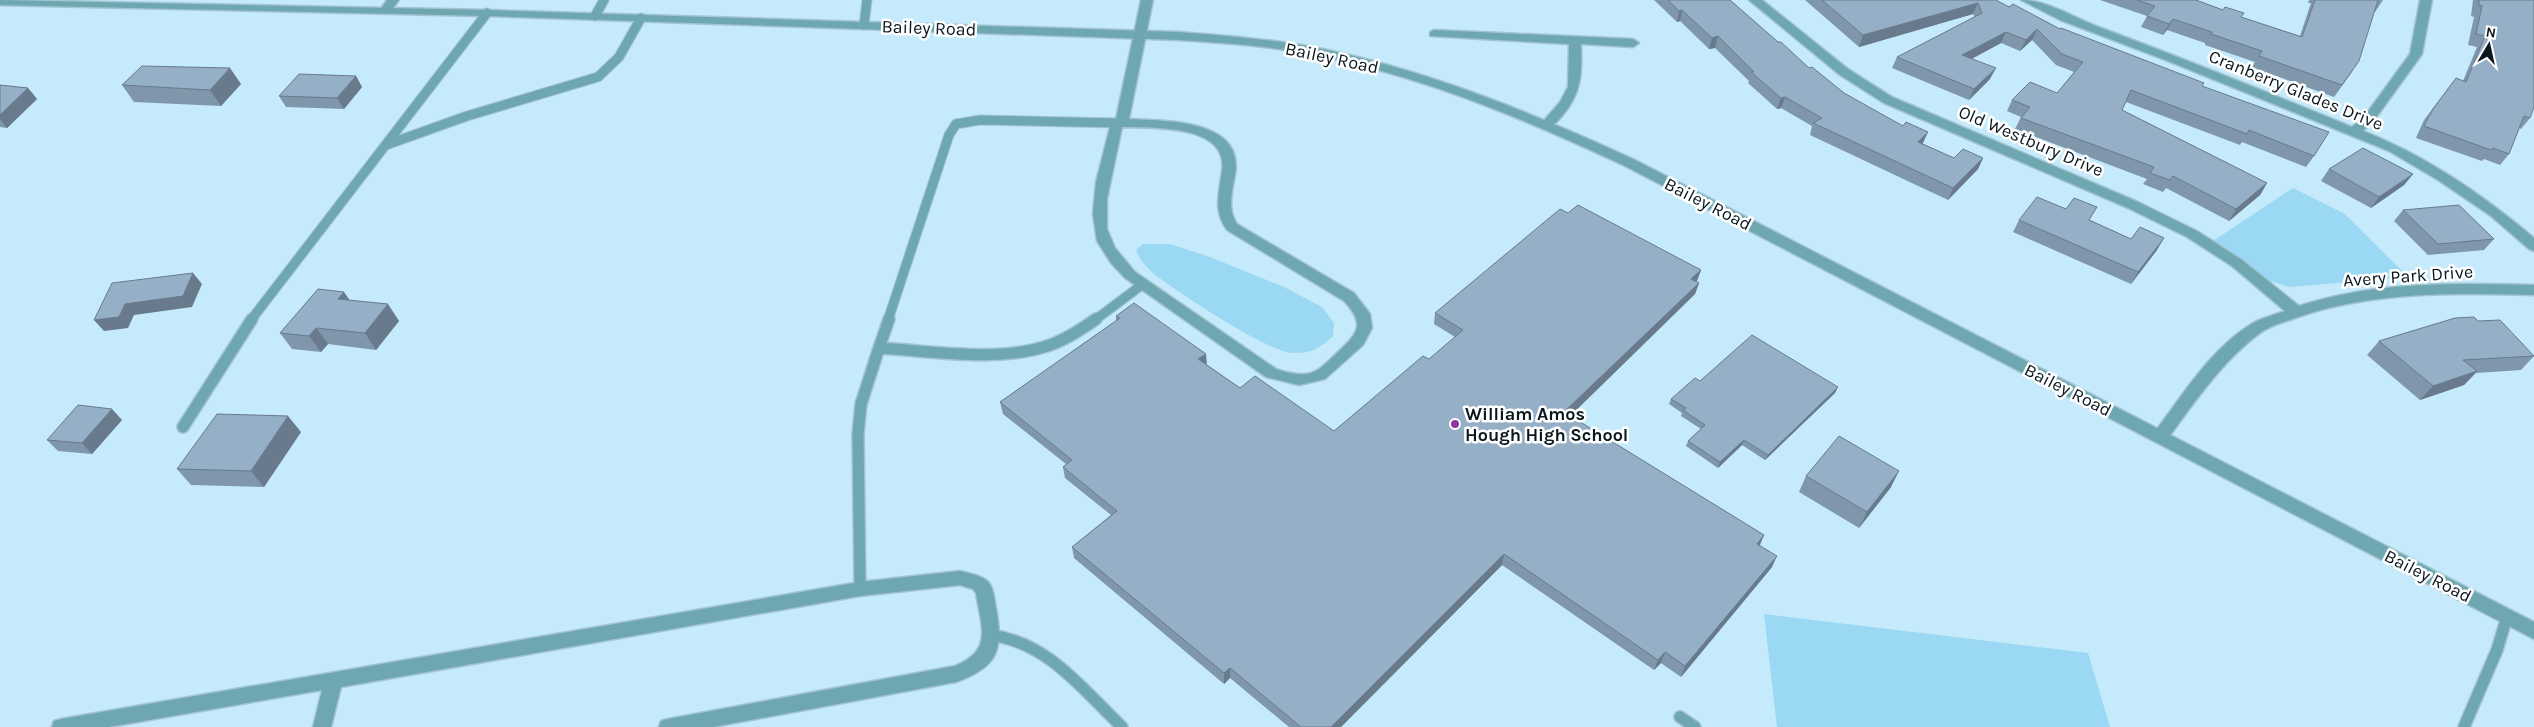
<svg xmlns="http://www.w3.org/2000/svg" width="2534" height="727" font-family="Karla,sans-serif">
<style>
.green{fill:#9bd8f3}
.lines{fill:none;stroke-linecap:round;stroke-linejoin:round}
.service-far1-casing{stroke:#a3c4d3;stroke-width:11}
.service-casing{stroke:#a3c4d3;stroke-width:14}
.minor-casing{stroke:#a3c4d3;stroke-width:3}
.tertiary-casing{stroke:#a3c4d3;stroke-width:3}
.service-far1{stroke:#6fa7b0;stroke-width:9}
.service{stroke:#6fa7b0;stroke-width:11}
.minor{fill:#6fa7b0;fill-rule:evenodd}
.tertiary{fill:#6fa7b0;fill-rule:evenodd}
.wall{fill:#8096ab}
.shaded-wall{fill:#687a8b}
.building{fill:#95afc7;stroke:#687a8b}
.poi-dot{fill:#8e35a2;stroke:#fff;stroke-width:2}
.labels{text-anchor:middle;stroke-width:5;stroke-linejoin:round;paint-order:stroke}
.street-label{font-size:18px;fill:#0a181e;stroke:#fff}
.poi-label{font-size:18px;font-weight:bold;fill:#0a181e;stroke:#fff;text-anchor:start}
</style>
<rect width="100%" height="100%" fill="#c4eafb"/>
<!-- green -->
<path class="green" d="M2293,188L2345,214L2408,277L2289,287L2270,281L2213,241Z
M1143,244H1170L1210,257L1284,287L1322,307L1334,323L1333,336C1318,349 1313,353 1292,353C1268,352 1176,291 1154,274C1146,267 1140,260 1136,250Z
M1764,614L2088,653L2110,727H1777Z"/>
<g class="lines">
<!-- service-far1 casing -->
<g class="service-far1-casing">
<path id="service-far1" d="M595,16L604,0
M864,25L867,0
M386,145L467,116L598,77L619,57L641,18
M251,320L487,13
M888,320L949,135L956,124L980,120L1117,123
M1095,320L1143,284"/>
</g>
<!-- service casing -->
<g class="service-casing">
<path id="service" d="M889,319L879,348C932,351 1000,363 1050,345C1067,339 1082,329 1096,319
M183,427L252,319
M860,589L858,434L861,404L879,348
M990,635C1048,642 1082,689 1122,727
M1680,717L1695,727
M2464,727L2497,650L2507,617"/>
</g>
<!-- minor casing -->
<g class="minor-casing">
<path id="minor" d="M387,0H399L390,12H382L380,10Z
M1141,0H1153L1129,119C1166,121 1245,119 1235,175C1232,191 1227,209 1237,224L1354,293L1370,314L1372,328L1363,345L1325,379L1299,385L1266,377L1125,278L1111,263L1097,241L1093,214L1096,182L1111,123L1116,119ZM1122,127C1153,128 1229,124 1222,171C1219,193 1213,211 1227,230L1344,301C1367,325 1357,334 1336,354C1328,361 1321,370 1311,373C1300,376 1287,373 1276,369L1135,272L1115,248L1107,229V199Z
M1749,0H1762L1848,69L1892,97L2138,202L2197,231L2242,260L2299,306C2375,281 2455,283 2534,285V295C2454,293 2374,291 2298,317C2285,322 2271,325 2260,333C2221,362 2194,403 2166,441H2154L2152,437L2154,433C2183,395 2211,348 2253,323C2262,318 2274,315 2285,311L2232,266L2187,237L2128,208L1884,103L1840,75Z
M2021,0C2046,0 2073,17 2096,26C2182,58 2267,92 2352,127L2367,113L2410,54L2420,0H2432L2422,54L2375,119L2363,131C2426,156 2482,194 2534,238V251L2529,249L2491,216L2438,180L2389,151L2168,61L2060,20Z
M1434,30L1633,39L1639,43L1633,47L1581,44C1582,72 1582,93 1562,116C1558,121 1553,126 1547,128L1541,124L1560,102L1568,87L1569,44L1430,36V32Z
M960,571C968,573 979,575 986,580C994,586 994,599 996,608C1004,651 997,667 956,682L713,727H659L661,721L668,719L955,666C994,650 981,626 976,593L973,589L960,585L860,596L341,687L331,727H313L322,690L109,727H52L54,721L61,719L860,582Z"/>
</g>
<!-- tertiary casing -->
<g class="tertiary-casing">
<path id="tertiary" d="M0,0L487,10L1178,32C1230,36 1281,40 1332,51C1437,74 1537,115 1635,160L2534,622V639L1625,166C1531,122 1435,81 1333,59C1282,47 1230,43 1178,40L487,16L0,5Z"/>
</g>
<!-- service-far1 -->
<use href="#service-far1" class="service-far1"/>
<!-- service -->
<use href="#service" class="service"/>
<!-- minor -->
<use href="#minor" class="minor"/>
<!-- tertiary -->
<use href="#tertiary" class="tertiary"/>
</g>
<!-- wall -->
<path class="wall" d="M1654,0H1730L1778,42L1809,68L1844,93L1923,144L1954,158H1983L1978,169L1948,200L1810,135L1812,126L1781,108L1777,109L1748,83L1749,81L1715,48L1709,49L1680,21L1677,22Z
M1805,0H1996L2009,7L2060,29L2202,86L2314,156L2306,167L2242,142L2240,145L2126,102L2122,110L2267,183L2260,195L2229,221L2166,188L2163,192L2143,184L2147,179L2015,129L2021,117L2007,111L2012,100L2057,93L2074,72L2056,65L2032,40L2020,51L2001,43L1972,59L1990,79L1969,100L1892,68L1897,57L1975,17L1973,14L1859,47Z
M2100,0H2196L2241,17L2300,36L2311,3H2308L2309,0H2383L2375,12H2374L2352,72L2334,97L2252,67L2255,62L2205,45V43L2167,30L2163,35L2141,27L2147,16Z
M2473,0H2534L2530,118L2521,129L2519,128L2509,154L2500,165L2484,159L2482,161L2416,138L2424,120L2456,78L2463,81L2477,47L2468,45L2474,17L2471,16Z
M356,76L362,87L344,109L286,107L279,96Z
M241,84L221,106L134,102L122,85Z
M0,85L28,88L37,99L7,128L0,127Z
M2329,169L2413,174L2404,185L2371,208L2321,181Z
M2403,210L2494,239L2484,250L2428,255L2394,221Z
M2019,220H2090L2131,239L2157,250L2131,284L2013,232Z
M1701,270L1696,282L1699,283L1695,294L1570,416L1764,535L1760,545L1772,567L1681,677L1661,663L1654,670L1502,565L1341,727H1289L1230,678L1224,684L1074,558L1072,547L1111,515L1065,478L1063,467L1066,464L1003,414L1000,402L1116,321V316L1207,365L1240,388L1334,431L1429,359L1455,337L1434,324L1435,313Z
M350,300L399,321L376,350L328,344L321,352L292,349L280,333Z
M2478,321L2534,356L2521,370L2476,373L2464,385L2420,400L2367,355L2379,341Z
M1700,381L1835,393L1765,460L1742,445L1718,468L1686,446L1688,441L1701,429L1681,416L1682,413L1669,404L1671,399Z
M122,420L92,454L58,451L47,440Z
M301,432L264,487L191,485L177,469Z
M1806,476L1891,487L1859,528L1799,492Z"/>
<!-- shaded-wall -->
<path class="shaded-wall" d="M1978,3L1973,14L1859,47L1863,35Z
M1682,10L1680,21L1677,22L1679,11Z
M2173,19L2167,30L2163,35L2169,24Z
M2037,29L2032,40L2020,51L2026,40Z
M2006,32L2001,43L1957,66L1962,55Z
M1718,36L1715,48L1709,49L1712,38Z
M230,68L241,84L221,106L210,90Z
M1996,68L1990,79L1969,100L1974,89Z
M356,76L362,87L344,109L337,98Z
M28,88L37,99L7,128L0,119V115Z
M1785,97L1781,108L1777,109L1781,98Z
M1928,132L1923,143L1914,153L1918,142Z
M1983,158L1978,169L1948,200L1953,188Z
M2413,174L2404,185L2371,208L2379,197Z
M2267,183L2260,195L2229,221L2236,209Z
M2164,238L2157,250L2131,284L2138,272Z
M1701,270L1697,281L1687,290L1691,279Z
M193,273L202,284L192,307L134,315L128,328L104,331L94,320L125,304Z
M1699,283L1695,294L1562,424L1564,412Z
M344,292L355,308L338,299Z
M388,304L399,321L376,350L365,333Z
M316,328L328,344L321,352L309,336Z
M1206,354L1207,365L1198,359Z
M2477,371L2464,385L2420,400L2433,386Z
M1838,387L1835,393L1765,460L1768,455Z
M112,409L122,420L92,454L82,443Z
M288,416L301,432L264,487L251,471Z
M1744,440L1742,445L1718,468L1720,462Z
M1899,471L1891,487L1859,528L1867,512Z
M1764,535L1759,546L1757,544Z
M1504,554L1502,565L1341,727H1331Z
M1777,556L1772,567L1681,677L1685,666Z
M1665,652L1661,663L1654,670L1658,660Z
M1230,668V678L1224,684V673Z"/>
<!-- building -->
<path class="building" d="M1668,0H1730L1778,42H1781L1809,68L1812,67L1844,93L1903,126L1906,122L1928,132L1918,142L1954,158L1963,149L1983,158L1953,188L1813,123L1822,118L1785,97L1781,98L1751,72H1754L1718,36L1712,38L1682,10L1679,11Z
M1822,0H1996L2009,7L2013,4L2060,29L2061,28L2204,83L2202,86L2329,132L2314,156L2249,130L2247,134L2131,90L2122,110L2267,183L2236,209L2173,176L2170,180L2150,173L2154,167L2021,118L2030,107L2012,100L2030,82L2057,93L2083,62L2062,54L2037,29L2026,40L2006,32L1962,55L1996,68L1974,89L1897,57L1982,13L1978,3L1863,35Z
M2137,0H2196L2223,10L2225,7L2244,13L2241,17L2302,37L2315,0H2378L2359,61L2342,85L2259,56L2262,51L2211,34L2212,32L2173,19L2169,24L2147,16L2155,6Z
M2479,0H2534V107L2530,118L2524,116L2509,154L2493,148L2491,150L2424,126L2433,109L2456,78L2466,82L2485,36L2476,34L2482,6L2479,5Z
M142,66L230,68L210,90L122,85Z
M299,74L356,76L337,98L279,96Z
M0,85L28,88L0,115Z
M2363,148L2413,174L2379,197L2329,169Z
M2037,197L2066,209L2074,198L2097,207L2089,220L2131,239L2140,227L2164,238L2138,272L2019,220Z
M1578,205L1701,270L1691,279L1699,283L1564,412L1764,535L1757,544L1777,556L1685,666L1665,652L1658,660L1504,554L1331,727H1301L1230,668L1224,673L1072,547L1117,511L1063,467L1072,460L1000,402L1120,318L1116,316L1134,303L1206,354L1198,359L1240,388L1255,376L1334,431L1423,356L1429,359L1463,330L1435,313L1560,209L1568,213Z
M2459,205L2494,239L2438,244L2403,210Z
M193,273L183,296L125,304L119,317L94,320L112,283Z
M318,289L344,292L338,299L388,304L365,333L316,328L309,336L280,333Z
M2474,317L2478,321L2500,320L2534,356L2463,360L2477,371L2433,386L2379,341L2455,318Z
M1752,335L1838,387L1768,455L1744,440L1720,462L1688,441L1705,425L1683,410L1686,408L1671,399L1695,378L1700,381Z
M78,405L112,409L82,443L47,440Z
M217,414L288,416L251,471L177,469Z
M1839,436L1899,471L1867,512L1806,476Z"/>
<!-- markers -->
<circle class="poi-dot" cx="1455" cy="424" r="5"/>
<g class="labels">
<!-- street labels -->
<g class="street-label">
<text transform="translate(929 28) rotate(2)" y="6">Bailey Road</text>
<text transform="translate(1332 58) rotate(12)" y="6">Bailey Road</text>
<text transform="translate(2296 90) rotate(22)" y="6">Cranberry Glades Drive</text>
<text transform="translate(2031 141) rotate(23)" y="6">Old Westbury Drive</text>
<text transform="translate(1708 204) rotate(27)" y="6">Bailey Road</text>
<text transform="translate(2408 276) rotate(-4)" y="6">Avery Park Drive</text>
<text transform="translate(2068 390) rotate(27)" y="6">Bailey Road</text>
<text transform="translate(2428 576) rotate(27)" y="6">Bailey Road</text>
</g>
<!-- poi labels -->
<g class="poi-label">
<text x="1465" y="420">William Amos<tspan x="1465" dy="21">Hough High School</tspan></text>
</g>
</g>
<!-- north arrow -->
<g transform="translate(2489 45) rotate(9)" stroke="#ffffff" stroke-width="4" paint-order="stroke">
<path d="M0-4L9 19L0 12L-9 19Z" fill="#0a181e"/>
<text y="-8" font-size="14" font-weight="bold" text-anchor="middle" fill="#0a181e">N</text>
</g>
</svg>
